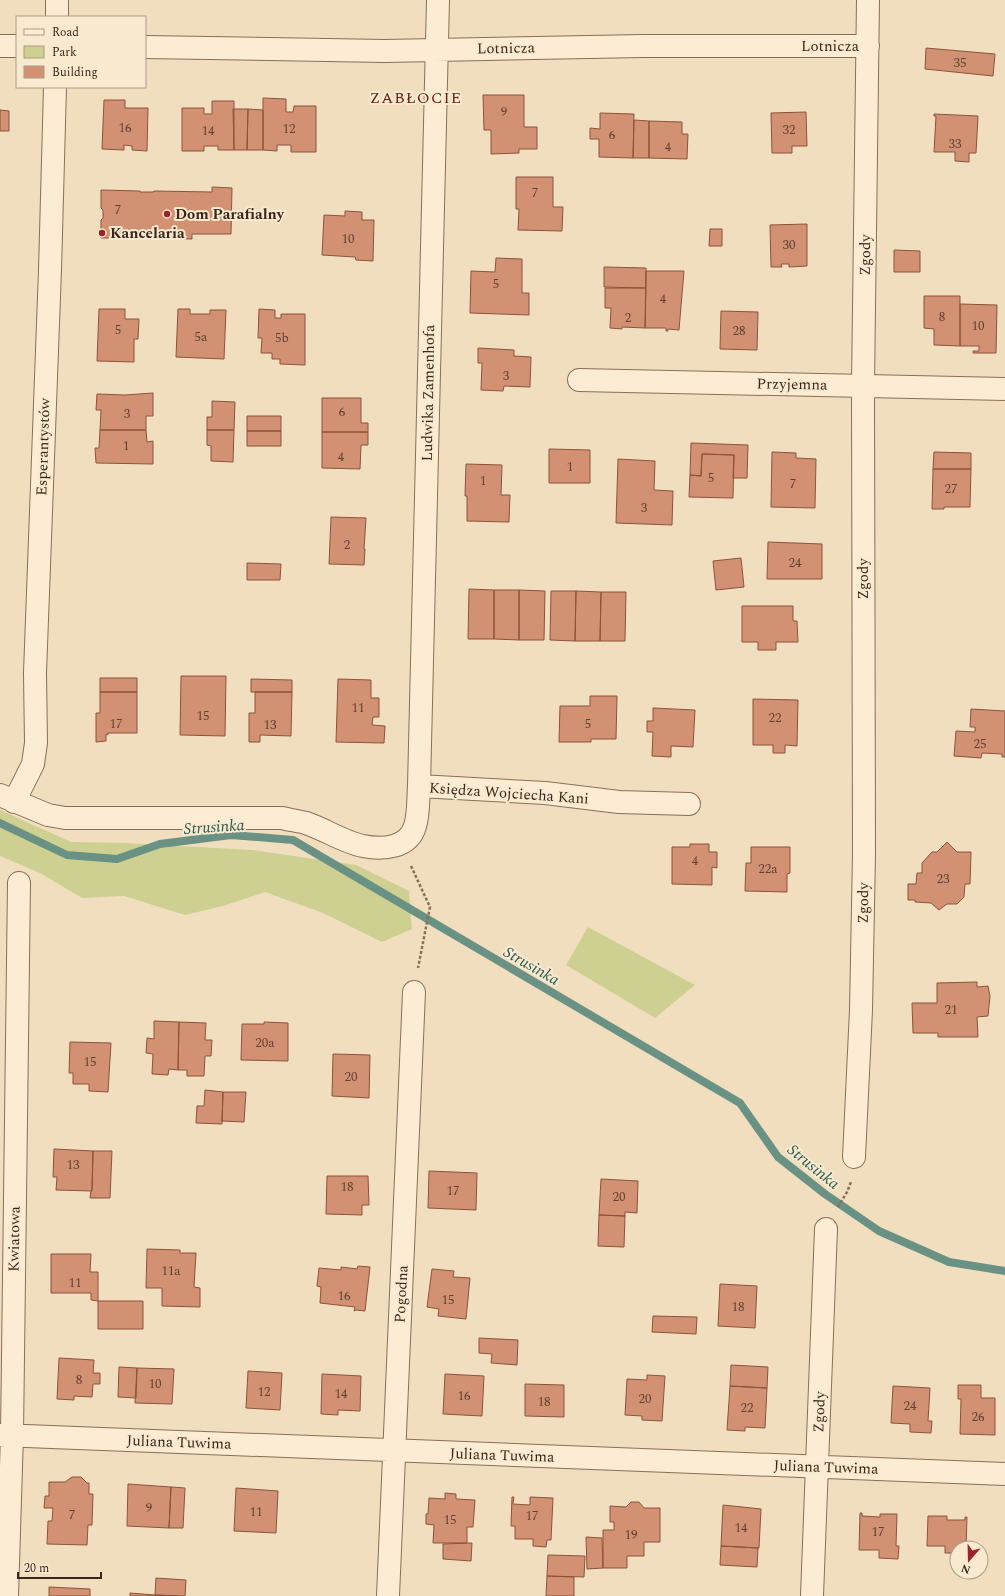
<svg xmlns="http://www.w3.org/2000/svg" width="1005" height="1596" font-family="Spectral,serif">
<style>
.green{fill:#ced092}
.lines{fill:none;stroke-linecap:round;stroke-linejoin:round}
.stream{stroke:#699184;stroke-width:8}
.building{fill:#d29172;stroke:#8c533a}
.minor-casing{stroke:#8b6e56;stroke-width:24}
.path{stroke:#8b6e56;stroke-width:2.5;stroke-dasharray:3 2;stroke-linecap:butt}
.minor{stroke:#fbecd3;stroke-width:22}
.poi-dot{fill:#9f212d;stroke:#f8e9cf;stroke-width:1.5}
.labels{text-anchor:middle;stroke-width:4;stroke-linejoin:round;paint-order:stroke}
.number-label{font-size:13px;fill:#604232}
.street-label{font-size:15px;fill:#3a271c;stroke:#f8e9cf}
.poi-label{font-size:15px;font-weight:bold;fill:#3a271c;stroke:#f8e9cf;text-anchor:start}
.neighbourhood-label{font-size:16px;letter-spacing:1px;fill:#6a2118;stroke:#f8e9cf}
.water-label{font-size:16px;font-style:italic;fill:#295b53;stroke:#f8e9cf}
</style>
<rect width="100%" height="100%" fill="#f1debf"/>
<!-- green -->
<path class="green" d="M0,810L71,842L125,843L252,850L356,865L409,891L412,929L382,942L323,913L265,892L223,906L185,915L124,896L82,898L40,873L0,856Z
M588,927L695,985L655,1018L566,965Z"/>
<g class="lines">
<!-- stream -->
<path class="stream" d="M0,823L67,855L117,859L160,844L231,835L293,840L740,1103L778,1157L825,1194L879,1231L949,1262L1005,1271"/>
</g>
<!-- building -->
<path class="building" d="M926,48L995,54L993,76L925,69Z
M483,95H524V127H537V149H519V153L491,154V130H484Z
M263,98L286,99V112H293L294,106H316V152H291V145H277V151L263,150Z
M104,100H125V108H148L147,151L132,150V146L124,145V150L102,149Z
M212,101H234V150H218V146H204V151H182V108H204V114H212Z
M233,109H248L247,150H234Z
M248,109L263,110V150H247Z
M0,110L9,111V131H0Z
M806,112L807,146H792V153H772L771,113Z
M600,113L634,114L633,158L599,157V139H590V128L600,129Z
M934,114L978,116L976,153H969V162L955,161V152H934L936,116H934Z
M634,120L649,121V158H633Z
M649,121L682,122V134H688L687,159L649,158Z
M516,177H553V207H563L562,231L518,230L519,209H516Z
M212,187L232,188L231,234H192V239L152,238L153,235L140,234L141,238H101V220L103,218V210L101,208V190L140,191V192H154V191L212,192Z
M345,211L362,212V220H374L373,261L356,260L355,257L322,255L324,215L345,216Z
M807,224V266L789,267V264H781L782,267H771L770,225Z
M710,229H722V246H709Z
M894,250L920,251V272H894Z
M496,258L522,259V293H529V315L470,313L471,271L495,272Z
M604,267L646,268V288L604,287Z
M646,271H684L679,330L668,329V331H666V328H645Z
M605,288H646L645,328L622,327V329L610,328L611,308H605Z
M924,296H960V346L934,345V329L924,328Z
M960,304L997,305L996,353H973V351H979V346H960Z
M99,309H125V319H139L138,339H134V362L97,361Z
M178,309H190V314H210V310H226L224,359L176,357Z
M259,309L275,310V318H281V314H305V365L280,364V359H272V353H261L262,338H258Z
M721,311L758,312L757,350L720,349Z
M478,348L514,350V356L531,357L530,387L504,386L503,391L481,390L482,363H478Z
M153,393V416H146V430H100L101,410H96L97,394L125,395Z
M322,398H361V423H368V432H322Z
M212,401L235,402L234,430H207V417H212Z
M247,416H281V431H247Z
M100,430H146L147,442L153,441V464L96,463L95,448H99Z
M207,430H234L233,462L211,461V446L207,445Z
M247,431H281V446H247Z
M322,432H368V445H361L360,469L322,468Z
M691,443L748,445L747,478H733L734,455L702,454L701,476L690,475Z
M549,449L590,450V483H549Z
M772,452L796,453V458L816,459L815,508L771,507Z
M934,452L971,453V469H933Z
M702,454L734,455L733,498L689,497L690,475L701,476Z
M618,459L655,461L654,490L673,491L672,525L616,523Z
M466,464L502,465L501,495H510L509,522L467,521V496H465Z
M933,469H971L970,507H944V509H932Z
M331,517L366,518L364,549H365L364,565L329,564Z
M768,542L822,544V579H767Z
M741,558L744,587L716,590L713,561Z
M247,563L281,564L280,580H247Z
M469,589L494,590V639H468Z
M494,590H519V640L494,639Z
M519,590L545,591L544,640H519Z
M551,591H576L575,641L550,640Z
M576,591L601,592L600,641H575Z
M601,592H626L625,641H600Z
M742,606H793V621H797L798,642H776V650H758V642H742Z
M181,676H226L225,736L180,735Z
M100,678H137V692H100Z
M251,679L292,680V692H251Z
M338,679L371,680V698H379V717H373L372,725L385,726L384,743L336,742Z
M100,692H137V733H108V735L106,734V741L96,742V713H100Z
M255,692H292L291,736L260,735V742H249V713H255Z
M590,696H617L616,739H591V742H559L560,706H590Z
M753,699L798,700L797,746L785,745V753H773V745H753Z
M653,708L695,710L693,747L671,746V757L652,756L653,732H647V721H653Z
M971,709L1005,711V757H1002V754L982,753L981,758L954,756L956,731L975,732V727H970Z
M947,842L957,852H971L970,884H965L964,897L957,904H947L939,910L931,903L915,902V900H908V884H916L917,873H922V863L932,852H937Z
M690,844H709V852H717V868L712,867V885L672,884V847H690Z
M751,847H790V873L787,874V892L745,891L746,863H751Z
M977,982V987L988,986L990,996L988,1016L977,1017L978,1037H938V1033H913L912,1003H937V983Z
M154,1021L179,1022L178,1070L169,1069L168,1075L152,1074L153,1054L146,1053L147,1038L154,1039Z
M179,1022L206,1023L205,1040H212L211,1056H205L204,1076H187V1070H178Z
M264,1022L288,1023V1061L241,1060L242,1024H264Z
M70,1042L111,1043L108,1092L89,1091V1084H73V1073H69Z
M333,1054L370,1055L369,1098L332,1096Z
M205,1090L223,1092L222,1124L196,1123L197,1106H204Z
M223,1092H246L244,1122L222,1121Z
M54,1149L93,1151L92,1191L56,1190L57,1177H53Z
M93,1151H112L110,1198H90L91,1191H92Z
M429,1171L477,1173L476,1210L428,1208Z
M327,1176H368L369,1205H362V1215L326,1214Z
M601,1179L638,1181L637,1213L625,1212V1216L599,1215Z
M599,1215L625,1216L624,1247L598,1246Z
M147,1249L180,1250V1253H196L194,1287L200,1288V1307L162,1306V1288H146Z
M51,1254H91L90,1272H98V1301L91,1300V1293H51Z
M358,1266L370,1267L365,1311L356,1310L354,1311L355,1307L320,1303L321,1287L317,1286L319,1268L341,1270V1267L357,1269Z
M432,1269L454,1271L453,1277L470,1278L466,1319L438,1316L439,1309L427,1307Z
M720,1284L757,1286L755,1328L718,1326Z
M98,1301H143V1329H98Z
M653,1316L697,1317L696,1334L652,1332Z
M479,1338L518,1340L517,1365L491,1363L492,1354L479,1353Z
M59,1358L94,1360L93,1373H100V1384H93L92,1397L74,1396V1400L57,1399Z
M731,1365L768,1367L767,1388L730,1386Z
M119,1367L137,1368L136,1398L118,1397Z
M137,1368L174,1369L172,1404L135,1403Z
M248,1371L282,1373L280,1410L246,1408Z
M322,1374L361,1376L360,1411L338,1410V1415L321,1414Z
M445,1374L484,1376L482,1416L443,1414Z
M647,1375L665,1376L662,1421L642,1420V1416L625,1415L627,1379L647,1380Z
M525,1384L564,1385V1417L525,1416Z
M958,1385H981V1398H995V1435L960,1434L961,1399H958Z
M730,1386L767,1388L765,1428L745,1427V1431L727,1430Z
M893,1386L930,1388L928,1421H932L931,1433L910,1432V1424L891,1423Z
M72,1477H81L87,1483H89V1494H93L92,1525H88L87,1545L47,1544L48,1521H52L53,1508H44L45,1496H49V1482H65Z
M128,1484L171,1487L169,1528L127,1526Z
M171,1487L185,1488L183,1528H169Z
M236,1488L278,1491L276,1533L234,1531Z
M445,1493L456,1494V1499L475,1500L473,1527H467V1543H433L434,1525L426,1524V1514H428L429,1498L445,1499Z
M512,1497H514L513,1504L530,1505V1497L553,1498L551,1540H547L546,1547L533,1546V1539H515V1526H511Z
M631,1502H639L644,1508H660V1542H644V1556H627V1568H603V1530H614V1522H610V1506L626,1507Z
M723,1505L761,1509L759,1548L721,1546Z
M860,1513H862V1516L880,1517V1514H897L896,1546H899L898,1559L879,1558V1550H859Z
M928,1516H947V1520H965V1517H967L966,1548H957V1553H945V1546H927Z
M586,1537L602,1538L603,1568L587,1569Z
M472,1543L471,1561L443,1559V1544Z
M721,1546L758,1548L757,1567L720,1565Z
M548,1555L585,1556L584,1577L547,1576Z
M547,1576L574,1577V1596H546Z
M156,1578L186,1580L185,1596L155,1595Z
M49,1587L90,1589V1596H49Z
M130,1593L155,1595L178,1596H130Z"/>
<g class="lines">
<!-- minor casing -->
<g class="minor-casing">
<path id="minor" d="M57,17V0
M0,46H17
M145,47L385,51L642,46H868
M579,380L1005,389
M419,786L438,0
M0,795L48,815L65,818H282C290,820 298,821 306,823C324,829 346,843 363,846C383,850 409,848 415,826C419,814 418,798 419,786L545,793L619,802L689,804
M14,802L33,764L36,743L35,673L50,270L55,87
M854,1157L861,1010L864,854L863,385L868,0
M0,1435L1005,1474
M7,1596L12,1435L19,883
M388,1596L414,992
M812,1596L826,1229"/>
</g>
<!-- path -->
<path class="path" d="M411,866L430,907L418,968
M838,1207L847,1192L851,1182"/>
<!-- minor -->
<use href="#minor" class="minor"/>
</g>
<!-- markers -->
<g class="poi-dot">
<circle cx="167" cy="214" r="4"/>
<circle cx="102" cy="233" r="4"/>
</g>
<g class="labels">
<!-- number labels -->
<g class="number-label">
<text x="960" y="67">35</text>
<text x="504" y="116">9</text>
<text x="125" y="132">16</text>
<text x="289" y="133">12</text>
<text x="789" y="134">32</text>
<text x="208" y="135">14</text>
<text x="612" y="139">6</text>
<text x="955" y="148">33</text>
<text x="668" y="151">4</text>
<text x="535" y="197">7</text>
<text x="118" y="214">7</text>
<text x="348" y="243">10</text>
<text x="789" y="249">30</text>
<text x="496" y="288">5</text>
<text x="663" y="303">4</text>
<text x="942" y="321">8</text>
<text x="628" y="322">2</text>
<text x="978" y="330">10</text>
<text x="118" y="334">5</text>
<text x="739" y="335">28</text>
<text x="201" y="341">5a</text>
<text x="282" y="342">5b</text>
<text x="506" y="380">3</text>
<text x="342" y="416">6</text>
<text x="127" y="418">3</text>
<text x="126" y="450">1</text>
<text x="341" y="461">4</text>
<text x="570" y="471">1</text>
<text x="711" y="482">5</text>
<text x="483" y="485">1</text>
<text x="793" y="488">7</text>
<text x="951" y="493">27</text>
<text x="644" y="512">3</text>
<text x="347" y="549">2</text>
<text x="795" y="567">24</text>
<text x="358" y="712">11</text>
<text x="203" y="720">15</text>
<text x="775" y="722">22</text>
<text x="116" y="728">17</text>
<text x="588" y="728">5</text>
<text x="270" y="729">13</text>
<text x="980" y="748">25</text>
<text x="695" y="865">4</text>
<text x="768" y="873">22a</text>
<text x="943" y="883">23</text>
<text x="951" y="1014">21</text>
<text x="265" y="1047">20a</text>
<text x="90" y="1066">15</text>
<text x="351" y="1081">20</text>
<text x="73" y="1169">13</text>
<text x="347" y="1191">18</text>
<text x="453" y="1195">17</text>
<text x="619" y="1201">20</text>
<text x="171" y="1275">11a</text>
<text x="75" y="1287">11</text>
<text x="344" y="1300">16</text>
<text x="448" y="1304">15</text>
<text x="738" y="1311">18</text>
<text x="79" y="1384">8</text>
<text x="155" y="1388">10</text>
<text x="264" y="1396">12</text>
<text x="341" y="1398">14</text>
<text x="464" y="1400">16</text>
<text x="645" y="1403">20</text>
<text x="544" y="1406">18</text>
<text x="910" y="1410">24</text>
<text x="747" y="1412">22</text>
<text x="978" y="1421">26</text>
<text x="149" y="1512">9</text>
<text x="256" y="1516">11</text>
<text x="72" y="1519">7</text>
<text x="532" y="1520">17</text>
<text x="450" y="1524">15</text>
<text x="741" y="1532">14</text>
<text x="878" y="1536">17</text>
<text x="631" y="1539">19</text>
</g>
<!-- street labels -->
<g class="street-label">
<text x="830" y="51">Lotnicza</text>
<text transform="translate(506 48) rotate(-1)" y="5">Lotnicza</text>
<text transform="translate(865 255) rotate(-89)" y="5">Zgody</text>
<text transform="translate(792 384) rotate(1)" y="5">Przyjemna</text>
<text transform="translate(428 393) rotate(-89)" y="5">Ludwika Zamenhofa</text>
<text transform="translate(43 447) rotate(-88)" y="5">Esperantystów</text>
<text transform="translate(863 579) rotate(-90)" y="5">Zgody</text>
<text transform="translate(509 793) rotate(4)" y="5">Księdza Wojciecha Kani</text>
<text transform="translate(863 903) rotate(-89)" y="5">Zgody</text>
<text transform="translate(14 1239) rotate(-89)" y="5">Kwiatowa</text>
<text transform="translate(401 1294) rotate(-87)" y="5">Pogodna</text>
<text transform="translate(819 1412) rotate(-88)" y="5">Zgody</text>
<text transform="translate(179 1442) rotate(2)" y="5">Juliana Tuwima</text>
<text transform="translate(502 1455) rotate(2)" y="5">Juliana Tuwima</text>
<text transform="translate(826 1467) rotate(2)" y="5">Juliana Tuwima</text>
</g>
<!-- poi labels -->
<g class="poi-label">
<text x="175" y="219">Dom Parafialny</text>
<text x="110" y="238">Kancelaria</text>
</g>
<!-- neighbourhood labels -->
<g class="neighbourhood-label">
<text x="416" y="103">ZABŁOCIE</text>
</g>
<!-- water labels -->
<g class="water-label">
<text transform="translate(214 826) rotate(-4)" y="6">Strusinka</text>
<text transform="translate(532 965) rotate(30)" y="6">Strusinka</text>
<text transform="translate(814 1166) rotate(39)" y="6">Strusinka</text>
</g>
</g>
<!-- legend -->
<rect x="16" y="16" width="130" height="72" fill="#f8e9cf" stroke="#ac9b87"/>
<rect x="24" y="29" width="20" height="6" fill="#fbecd3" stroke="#ac9b87"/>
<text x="52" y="36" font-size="12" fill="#3a271c">Road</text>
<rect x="24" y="46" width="20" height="12" fill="#ced092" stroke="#ac9b87"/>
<text x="52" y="56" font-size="12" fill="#3a271c">Park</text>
<rect x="24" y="66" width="20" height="12" fill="#d29172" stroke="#ac9b87"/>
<text x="52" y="76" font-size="12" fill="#3a271c">Building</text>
<!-- north arrow -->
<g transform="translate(969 1560) rotate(200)"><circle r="19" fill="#f8e9cf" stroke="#ac9b87"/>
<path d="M0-3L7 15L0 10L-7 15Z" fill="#9f212d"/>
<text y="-6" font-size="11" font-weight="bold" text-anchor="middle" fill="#3a271c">N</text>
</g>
<!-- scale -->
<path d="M18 1572v6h83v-6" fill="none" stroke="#3a271c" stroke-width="2"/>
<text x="24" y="1572" font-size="12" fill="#3a271c" stroke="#f8e9cf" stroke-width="3" paint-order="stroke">20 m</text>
</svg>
